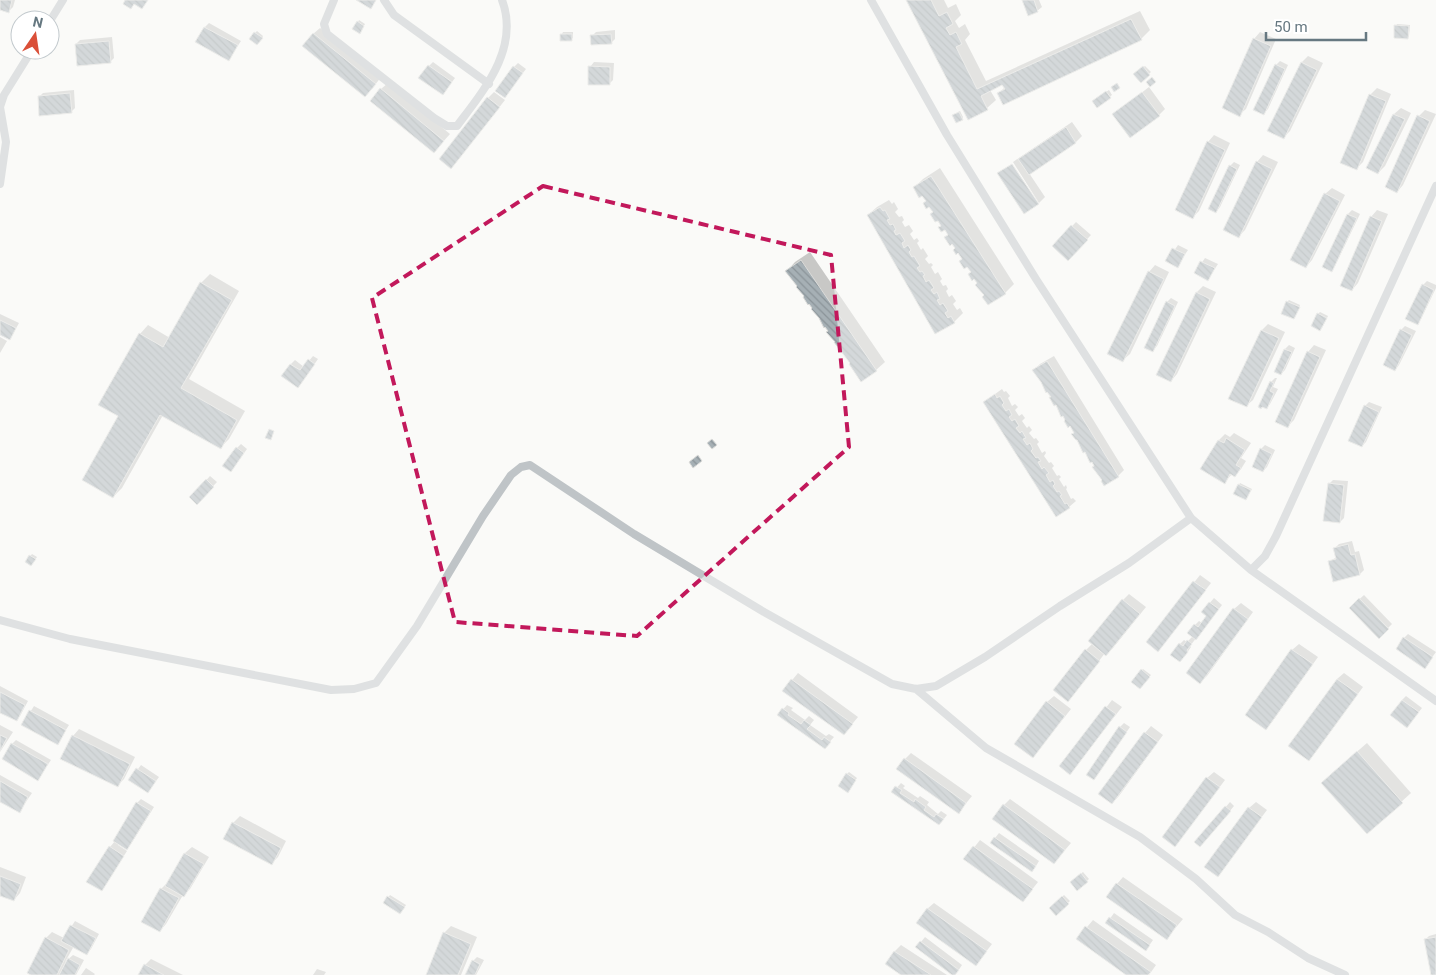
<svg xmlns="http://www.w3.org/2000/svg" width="1436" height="975" font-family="Roboto,sans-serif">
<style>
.shadow{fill:#0003}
.building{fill:url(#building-back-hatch);stroke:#dcdcda}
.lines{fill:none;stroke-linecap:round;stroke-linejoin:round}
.service{stroke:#bfc4c7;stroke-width:8}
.marked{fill:none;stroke:#c2185b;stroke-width:4;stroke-dasharray:10 6;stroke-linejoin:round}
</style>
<defs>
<pattern id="building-back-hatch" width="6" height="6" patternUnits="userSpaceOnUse" patternTransform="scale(1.25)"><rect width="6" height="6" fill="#a6b0b5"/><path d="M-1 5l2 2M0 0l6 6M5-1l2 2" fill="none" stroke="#8b9499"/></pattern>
</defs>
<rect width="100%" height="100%" fill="#fafaf8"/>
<!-- shadow -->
<path class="shadow" d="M0,0H15L13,7L9,11L0,9Z
M908,0H944L948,8L956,4L961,15L955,21L959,28L965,24L970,34L965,40L986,81L1140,11L1150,30L1141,39L998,94L1005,87L1003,83L990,90L996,100L987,108Z
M1023,0H1039L1042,7L1037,11Z
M359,20L365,24L361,31L358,22Z
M209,23L241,41L229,59L205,27Z
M1397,24L1410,25L1409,36L1408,38L1396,26Z
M320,28L381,77L372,89L313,34Z
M615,30V39L611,43L592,36L596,32Z
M257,31L263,36L259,42L255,33Z
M563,32H573V38L571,39L562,34Z
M1260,32L1276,39L1246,109L1239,115L1254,39Z
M112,37L114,58L110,62L76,44L80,40Z
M1308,56L1323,63L1290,131L1284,137L1269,130L1302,62Z
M1280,61L1288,65L1268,109L1263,114L1276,65Z
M433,62L455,78L446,90L429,66Z
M594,62L614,63L613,80L609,84L590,67Z
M518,63L526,69L505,96L514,67Z
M1145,66L1151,72L1141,81L1135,74Z
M388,83L450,134L434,152L381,89Z
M1149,87L1165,109L1159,115L1114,114Z
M1377,88L1391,94L1363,162L1357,168L1370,95Z
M74,90L75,108L71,112L39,97L43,93Z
M1109,90L1112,95L1097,106L1095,99Z
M494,92L505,100L458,160L488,98Z
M1401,108L1411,113L1385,166L1378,173L1368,168L1394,114Z
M1425,110L1436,114L1403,185L1397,192L1419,116Z
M960,111L963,117L962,119L953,115Z
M1072,122L1082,136L1076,142L1029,173L1045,197L1039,203L1013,162Z
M1214,135L1230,143L1199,211L1193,217L1208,142Z
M1263,155L1278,162L1245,230L1239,236L1257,162Z
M1234,162L1240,165L1220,207L1216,212L1230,166Z
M940,168L1014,284L1005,293L986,295L949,234L927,201L914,188L923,179Z
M1332,188L1345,195L1312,260L1306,267L1325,194Z
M889,200L892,204L894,202L898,209L895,212L899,217L902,216L904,220L902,222L905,227L909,225L913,231L910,234L914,240L917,238L919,241L917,243L921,250L923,248L928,256L925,259L929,264L931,263L933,265L931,267L935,274L938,272L942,279L940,281L943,286L946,285L948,289L946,291L949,297L952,295L956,301L953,304L957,310L960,308L963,313L954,322L935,333L868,215L877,207Z
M1352,210L1360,214L1335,266L1331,270L1323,267L1348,214Z
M1377,210L1388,214L1358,283L1352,290L1371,217Z
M1076,222L1091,235L1068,259L1053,246Z
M1178,245L1188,250L1177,266L1167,261Z
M810,252L885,362L876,370L851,363L799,286L787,271L795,262Z
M1205,258L1218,264L1208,279L1195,273Z
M1155,265L1169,272L1130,354L1123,360L1149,272Z
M210,274L239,291L189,379L245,411L229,439L220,448L163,415L122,488L113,497L120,416L140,334L148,325L170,338L201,283Z
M1427,281L1436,285V288L1421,319L1417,323L1423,285Z
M1203,286L1216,292L1177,374L1171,381L1197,292Z
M1171,298L1178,302L1157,346L1153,350L1167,302Z
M1289,300L1300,305L1294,318L1287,302Z
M1320,312L1328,316L1322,328L1318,314Z
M0,314L19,323L13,334L9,338L0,334Z
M1268,324L1285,332L1253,400L1246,406L1262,330Z
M1405,326L1416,331L1399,365L1395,370L1401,330Z
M0,337L7,341L0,353Z
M1289,345L1295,348L1285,370L1281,374L1275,371L1285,349Z
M1314,345L1326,350L1294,420L1288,426L1308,352Z
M313,356L318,359L302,382L291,364L295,360L304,367Z
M1054,356L1124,470L1118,476L1104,480L1086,450L1073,434L1075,432L1063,414L1034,370L1040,364Z
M1275,378H1277L1273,387L1278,389L1270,404L1266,408L1259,406L1271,382Z
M1002,389L1004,392L1006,391L1010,396L1008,398L1012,406L1015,404L1018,407L1015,410L1019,416L1022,414L1025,418L1022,421L1027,428L1029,426L1032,430L1029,433L1034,439L1036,438L1039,442L1037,444L1042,453L1045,451L1046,453L1044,456L1049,463L1051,462L1054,466L1052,468L1057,476L1059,475L1061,477L1059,479L1064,487L1066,485L1067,488L1066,489L1071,499L1073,498L1076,501L1069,507L1056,516L984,402Z
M1369,402L1382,407L1366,442L1362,446L1365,406Z
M1234,433L1251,443L1241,458L1246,461L1241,469L1235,476L1232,474L1225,482L1202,469L1219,440L1225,434L1230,437Z
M241,444L247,449L235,466L237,448Z
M1265,445L1275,450L1267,467L1263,471L1261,449Z
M210,476L217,482L197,503L191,497Z
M1333,480L1348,481L1344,518L1340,522L1329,484Z
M1240,483L1252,489L1246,499L1239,485Z
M1352,541L1355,552L1359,551L1364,570L1360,574L1330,561L1337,557L1335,548L1339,544Z
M32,554L37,557L33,563L26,562Z
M1200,575L1211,583L1158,651L1147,642Z
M1129,594L1146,607L1113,648L1105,653L1074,694L1086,650L1093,643L1123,600Z
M1364,595L1392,624L1379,637L1350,608Z
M1214,598L1222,605L1190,646L1191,647L1184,657L1180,644L1184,640L1187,642L1193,636L1195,625L1199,621L1202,623L1208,615L1203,611Z
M1241,603L1253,612L1207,676L1200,682L1188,673L1234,609Z
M1408,634L1436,652L1425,667L1404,638Z
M1299,644L1318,657L1272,722L1266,728L1292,650Z
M1143,669L1151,675L1140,688L1132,682Z
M798,673L858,717L844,734L784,690Z
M1344,673L1363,687L1315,753L1309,759L1337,679Z
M0,686L28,701L20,716L16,720L0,711Z
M1054,696L1071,709L1033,757L1047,702Z
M1406,696L1422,708L1411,722L1402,700Z
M1112,700L1122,707L1070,773L1061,766Z
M787,705L793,708L791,710L805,720L809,716L814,720L810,725L826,736L829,734L834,737L825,747L779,714Z
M34,706L69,725L57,744L22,725Z
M1124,723L1130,727L1098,774L1120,727Z
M0,725L13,732L0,752Z
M1151,726L1163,735L1119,796L1112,803L1145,733Z
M79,729L135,757L124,779L117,786L73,736Z
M16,740L51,760L38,779L12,744Z
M1367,743L1411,793L1367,833L1331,774Z
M911,753L972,796L959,812L905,759Z
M141,765L159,777L148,792L130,780Z
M849,772L857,778L849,789L847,774Z
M1214,772L1225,780L1175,846L1207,778Z
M0,775L32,793L19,812L0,801Z
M901,783L905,786L903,788L918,798L920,796L929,802L927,805L938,814L941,811L947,815L943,820L939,824L893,792Z
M141,799L154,807L131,844L127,848L119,843L118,845L127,851L102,890L110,847L115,841L137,803Z
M1010,799L1071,843L1054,863L1004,805Z
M1230,802L1234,806L1204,842H1196Z
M1256,802L1267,810L1218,875L1249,808Z
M240,816L286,841L278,857L271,864L225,839L233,823Z
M999,833L1039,861L1036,866L991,843Z
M980,840L1038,882L1023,901L965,859Z
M192,847L209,857L190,889L183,895L166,924L160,931L161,889L168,882L185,853Z
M0,867L26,877L20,893L14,900L0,894Z
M1083,872L1089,879L1077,889L1071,882Z
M1123,877L1183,919L1167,938L1117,884Z
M390,895L406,905L402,911L385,902Z
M1064,895L1070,901L1056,914L1051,908Z
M934,903L992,944L982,957L927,909Z
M1114,913L1153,940L1146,950L1107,923Z
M1093,920L1156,965L1149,975H1128L1077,939Z
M75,921L99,934L91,949L87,953L74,946L65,962L73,955L84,960L76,975H34L46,938L52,932L64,938Z
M451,926L477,937L461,975H427L444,933Z
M1436,934V974L1425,940L1429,936Z
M925,937L962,965L958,971L917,947Z
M901,945L947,975H904L894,952Z
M477,957L484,960L476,975H466L473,961Z
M151,959L183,975H139L145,965Z
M86,968L95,974L94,975H81Z
M317,969L326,972L324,975H313Z"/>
<!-- building -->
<path class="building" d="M0,0H12L9,13L0,10Z
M125,0H148L142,9L134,4L131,9L123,4Z
M356,0H376L371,9Z
M906,0H931L939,16L947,12L953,24L946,28L950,35L956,32L962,44L956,47L977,89L1131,19L1142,40L1003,105L997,93L1005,89L1002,85L981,96L988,110L968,120Z
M1022,0H1034L1038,12L1028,16Z
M357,21L364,26L360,34L352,29Z
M1394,25L1409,26L1408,39L1394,38Z
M204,27L238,45L229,61L195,42Z
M254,32L263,38L257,45L249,39Z
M313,33L376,84L365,97L302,46Z
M560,34H572V41H560Z
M611,34L612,44L591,45L590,35Z
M1253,38L1271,46L1240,117L1222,108Z
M109,41L111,63L77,66L75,44Z
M1301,62L1317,70L1284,139L1267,131Z
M1275,64L1285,69L1264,115L1253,110Z
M428,65L452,82L443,95L418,78Z
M513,66L523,73L505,98L495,91Z
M588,66L610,67V85H588Z
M1143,66L1150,75L1141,83L1133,74Z
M1152,77L1156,82L1150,87L1146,82Z
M1117,83L1120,88L1114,92L1111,87Z
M380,88L444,141L434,153L370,101Z
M1106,91L1111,98L1097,108L1092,101Z
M1142,92L1160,116L1130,138L1112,114Z
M70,93L72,113L39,116L38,96Z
M1369,94L1386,101L1357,170L1340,163Z
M487,97L500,107L451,169L439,159Z
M959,112L963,120L956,123L952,115Z
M1393,114L1405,119L1378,174L1366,168Z
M1417,115L1430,121L1397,193L1385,187Z
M1066,127L1076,143L1029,175L1018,159Z
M1207,141L1225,150L1193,219L1175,210Z
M1256,161L1272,169L1239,238L1223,230Z
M1012,164L1039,204L1024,214L997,173Z
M1229,165L1237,169L1216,213L1208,209Z
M931,176L1006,294L988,305L982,297L984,295L975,285L977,283L974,279L972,281L968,274L971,272L967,267L964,269L959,261L962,259L958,253L956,255L953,250L955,248L952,244L950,246L944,237L948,235L945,230L941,232L938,227L941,226L938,221L935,222L930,214L933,212L929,207L926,209L923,203L926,201L922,196L919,198L913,187Z
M1324,193L1340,201L1306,268L1290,260Z
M880,207L883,211L885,210L890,219L887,220L890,225L893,224L896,230L894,231L896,235L900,233L905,241L902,243L904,248L908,245L911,250L909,252L912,257L914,256L920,266L917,268L920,272L922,271L925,275L923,276L926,282L929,280L934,288L931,290L934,294L937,292L940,299L937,300L940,305L943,303L948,311L945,313L948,318L951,316L955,323L935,334L867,215Z
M1347,214L1357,218L1332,272L1322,267Z
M1370,216L1382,221L1352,291L1340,286Z
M1071,225L1088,240L1068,261L1052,246Z
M1172,248L1185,254L1178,268L1165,261Z
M801,260L877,371L861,382L849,364L850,363L834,342H835L826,332L828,331L825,327L824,328L819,318L811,309L812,308L809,304L808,305L803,297L804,296L796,287L797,286L785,271Z
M1200,261L1215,268L1208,281L1194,273Z
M1148,271L1164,279L1123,362L1107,354Z
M200,282L232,300L181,388L237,420L221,449L160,415L113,498L82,480L118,416L98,405L139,333L163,347Z
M1422,284L1434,290L1418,325L1405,319Z
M1196,292L1210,299L1171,382L1156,375Z
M1166,301L1175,306L1153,352L1144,348Z
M1286,301L1300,307L1294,319L1281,314Z
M1317,313L1327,318L1320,331L1311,326Z
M0,320L16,328L10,340L0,335Z
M1400,329L1412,335L1395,371L1383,365Z
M1261,330L1279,338L1247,407L1228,399Z
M1284,349L1292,352L1281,375L1274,372Z
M1307,351L1320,357L1288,428L1275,422Z
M308,359L315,364L298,388L281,376L290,364L300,370Z
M1047,361L1119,477L1104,486L1101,481L1102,480L1092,467L1094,466L1092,462L1090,463L1085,452L1083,453L1077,440H1076L1071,434L1074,433L1070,426L1068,428L1064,421L1065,420L1063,416L1061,417L1056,405L1054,406L1049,397H1051L1047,392L1046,393L1041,382L1032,370Z
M1270,381L1274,383L1270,391L1274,393L1267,409L1262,407L1261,409L1258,407Z
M995,394L997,398L1000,396L1004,403L1002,405L1006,411L1009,409L1012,415L1009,417L1012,421L1015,419L1019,426L1016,428L1020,433L1022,431L1026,438L1023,439L1027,445L1030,443L1033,449L1031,451L1036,458L1038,457L1041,461L1038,462L1042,469L1044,467L1049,473L1046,475L1050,482L1053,480L1055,484L1053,486L1057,492L1059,491L1062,495L1060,496L1065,504L1067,503L1070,508L1056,517L983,402Z
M1364,405L1379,412L1362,447L1348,441Z
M269,429L274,431L271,440L265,438Z
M1226,438L1245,450L1236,465L1241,468L1235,477L1230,474L1225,484L1200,469L1218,440L1224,443Z
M712,439L717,445L712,449L707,443Z
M236,447L244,453L231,472L222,466Z
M1260,448L1272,454L1263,472L1252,467Z
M698,455L702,461L693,468L689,462Z
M206,479L214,487L197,505L189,497Z
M1328,483L1344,485L1340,523L1323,521Z
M1238,484L1251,490L1246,500L1233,494Z
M1348,544L1351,555L1355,554L1360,575L1333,582L1328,561L1336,559L1333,548Z
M29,555L36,559L31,566L25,562Z
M1193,581L1206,590L1158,652L1146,642Z
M1359,598L1389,629L1379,639L1349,608Z
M1122,599L1140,614L1106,656L1088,641Z
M1209,602L1219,609L1196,640L1187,633L1194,624L1198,627L1206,616L1201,612Z
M1233,608L1248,619L1200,684L1186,673Z
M1403,637L1433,657L1425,669L1396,649Z
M1187,640L1192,644L1187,650L1188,652L1180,662L1170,655L1179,643L1183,646Z
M1085,649L1100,661L1068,702L1053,690Z
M1291,649L1313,664L1266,730L1245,715Z
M1141,669L1150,677L1140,689L1131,682Z
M791,679L853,724L844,735L782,691Z
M1337,679L1358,694L1309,761L1288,746Z
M0,692L25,705L17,721L0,713Z
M1402,700L1419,712L1407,728L1390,715Z
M1046,701L1065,716L1033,758L1014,744Z
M1105,706L1116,714L1070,775L1059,766Z
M782,708L789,713L788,715L801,724L804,720L811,725L807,729L822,740L824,737L831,742L825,749L777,715Z
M29,710L66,730L58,745L21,725Z
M1119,726L1127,732L1094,780L1086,775Z
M1144,732L1158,742L1112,804L1098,794Z
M0,735L7,738L0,751Z
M72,735L130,764L118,787L60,759Z
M11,743L48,764L38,781L2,759Z
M1357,751L1403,803L1367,834L1321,783Z
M904,758L966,803L959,814L896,769Z
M136,768L156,781L148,793L128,780Z
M846,773L856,780L848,793L838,786Z
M1206,777L1220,787L1175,847L1162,837Z
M0,781L28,797L20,813L0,802Z
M895,786L902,790L900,793L914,802L915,799L926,807L924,810L934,817L936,814L944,819L939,825L891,792Z
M136,802L151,811L127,850L113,841Z
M1003,804L1065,850L1054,864L992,819Z
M1225,806L1231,811L1200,847L1194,842Z
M1248,807L1262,817L1218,877L1204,867Z
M232,822L281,848L272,865L223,839Z
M994,837L1036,866L1032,872L990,843Z
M109,846L124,856L102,891L86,882Z
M973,846L1033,889L1023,902L963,859Z
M184,853L204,864L184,897L165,886Z
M1081,873L1088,882L1077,891L1070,882Z
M0,876L21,884L14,901L0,896Z
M1116,883L1177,925L1167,940L1106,897Z
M160,888L179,898L160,932L141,922Z
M387,896L405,907L400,914L383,903Z
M1062,896L1069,904L1056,916L1049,908Z
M927,908L987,951L976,966L916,923Z
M1109,917L1150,945L1146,951L1105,923Z
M70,925L96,938L87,955L61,941Z
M1085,926L1151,972L1148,975H1126L1076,939Z
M443,932L471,944L458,975H426Z
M45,937L69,950L57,975H31L27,973Z
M1436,937V975H1431L1424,939Z
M920,941L959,970L955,975H952L915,947Z
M894,951L931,975H901L885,964Z
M68,958L80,965L75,975H59Z
M472,960L480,964L475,975H465Z
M144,964L164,975H138Z"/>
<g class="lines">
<!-- service -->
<path class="service" d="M334,0L324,24L327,34L434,118L447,126H457C484,90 520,48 502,0
M384,0L394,15L489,84
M871,0L947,135L1036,279L1191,518L1251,570L1436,701
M50,21L63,0
M0,184L6,142L0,107L4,95L32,50
M1251,570L1265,556L1276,536L1436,186
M0,620L70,639L331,690L354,689L376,683L417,626L483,516L511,475L521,467L530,465L634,534L764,612L892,684L916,689L936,686L985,657L1060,606L1129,563L1191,518
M916,689L986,748L1140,837L1196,879L1235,915L1268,932L1308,958L1345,975"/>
</g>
<!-- marked area -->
<path d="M0 0H1436V975H0ZM543,186L831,255L849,447L637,636L455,622L372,298Z" fill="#fafaf8" fill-opacity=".55" fill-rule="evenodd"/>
<path class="marked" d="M543,186L831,255L849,447L637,636L455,622L372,298Z"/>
<!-- north arrow -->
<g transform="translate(35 35) rotate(13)"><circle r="24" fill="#ffffff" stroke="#c2c9cd"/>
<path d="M0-4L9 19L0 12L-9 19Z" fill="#da4f38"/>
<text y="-8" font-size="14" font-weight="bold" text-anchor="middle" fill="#667881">N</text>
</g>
<!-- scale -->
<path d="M1266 32v8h100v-8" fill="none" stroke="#667881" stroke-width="2.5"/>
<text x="1274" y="32" font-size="15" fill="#667881" stroke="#ffffff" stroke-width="4" paint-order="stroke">50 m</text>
</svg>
